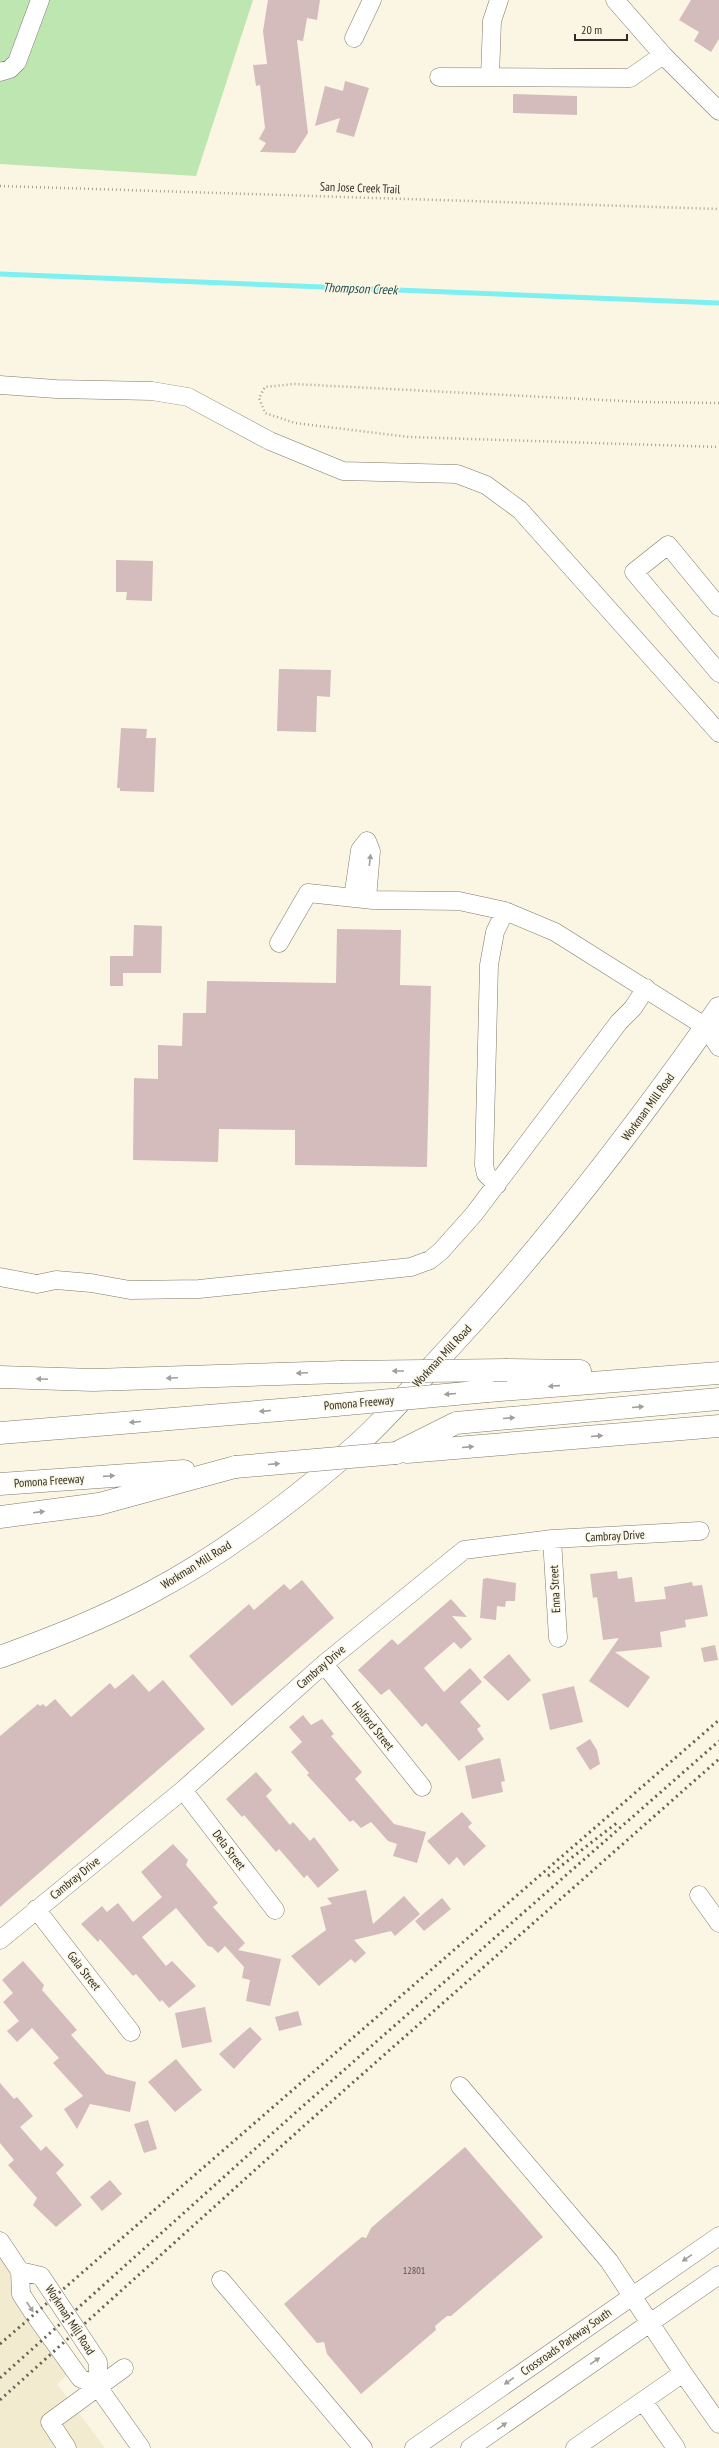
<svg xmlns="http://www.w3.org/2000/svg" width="719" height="2448" font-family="'PT Sans Narrow',sans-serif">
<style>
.built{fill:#f2ebd0}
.green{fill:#bee6b1}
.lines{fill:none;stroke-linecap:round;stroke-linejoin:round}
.stream{stroke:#7df1f1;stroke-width:5}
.building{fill:#d3bcbb}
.minor-casing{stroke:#7e7a69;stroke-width:19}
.major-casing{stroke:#7e7a69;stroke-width:23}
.highway-casing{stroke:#7e7a69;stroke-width:23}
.path{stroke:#a5a193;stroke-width:2.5;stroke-dasharray:1 3;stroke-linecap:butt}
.minor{stroke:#fff;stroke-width:18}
.major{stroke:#fff;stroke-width:22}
.highway{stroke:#fff;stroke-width:22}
.rail{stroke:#656258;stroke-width:3;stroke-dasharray:2 4;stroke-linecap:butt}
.highway-bridge-casing{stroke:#7e7a69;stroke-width:23;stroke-linecap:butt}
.highway-bridge{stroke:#fff;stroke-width:22}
.oneway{fill:#a1a09d}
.labels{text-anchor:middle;stroke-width:3;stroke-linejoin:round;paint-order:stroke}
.number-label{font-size:10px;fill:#57504a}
.street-label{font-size:12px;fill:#2e2c25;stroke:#fbf6e3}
.water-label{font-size:13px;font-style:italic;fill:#184c4c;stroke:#fbf6e3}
</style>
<rect width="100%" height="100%" fill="#fbf6e3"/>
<!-- built -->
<path class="built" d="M0,2258L75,2368L57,2384L105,2448H0Z"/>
<!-- green -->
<path class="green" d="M0,0H253L196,176L0,164Z"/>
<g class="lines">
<!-- stream -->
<path class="stream" d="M0,274L719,303"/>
</g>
<!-- building -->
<path class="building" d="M268,0H320L317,20L307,18L303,41L297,40L308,133L295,153L260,152L266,143L259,139L265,128L260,85L256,86L253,65L267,64L263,31Z
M691,0H719V39L711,52L694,41L699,32L679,20Z
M345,81L369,88L354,137L336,132L340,118L315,126L325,86L343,91Z
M513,94L577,96V115L513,113Z
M116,560L153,561L152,601L126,600L127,592H116Z
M279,669L331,670L330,697L317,696L316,732L277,731Z
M121,728L147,729L146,738H156L154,792L120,791V788H117Z
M134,925L162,926L161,973H123V986H110V956H133Z
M337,929L401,930L400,985L431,986L427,1167L295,1165V1130L219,1129L218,1162L133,1160L134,1078L158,1079V1045L182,1046L183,1013H206L207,981L336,983Z
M617,1571L618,1579L632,1577L635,1602L666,1599L664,1587L692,1582L693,1586L702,1585L708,1616L685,1620L686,1627L660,1632L662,1647L615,1652L650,1677L628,1708L589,1681L619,1638L603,1640L597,1597L593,1598L590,1574Z
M487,1578L516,1583L515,1601H506L505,1607L497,1606L496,1620L480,1618L483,1579Z
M302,1580L334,1618L232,1706L189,1656L249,1604L254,1610L284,1584L290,1590Z
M451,1599L467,1617L452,1616L472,1639L461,1649L454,1642L424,1668L444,1692L470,1668L482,1682L460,1702L481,1726L477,1729L484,1739L459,1761L426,1723L422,1727L389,1689L381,1695L358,1670L392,1639L398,1645Z
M715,1645L718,1660L704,1662L701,1648Z
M509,1654L531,1680L508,1701L483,1677Z
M133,1674L149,1692L163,1680L205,1729L0,1907V1736L38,1704L40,1706L43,1704L46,1707L55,1699L71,1717L110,1683L115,1689Z
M574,1686L583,1722L550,1730L542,1694Z
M303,1715L311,1725L322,1719L334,1734L331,1736L362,1772L355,1779L394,1824L426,1832L417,1863L393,1856L397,1844L388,1841L371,1822L361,1828L353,1820L350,1822L307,1775L309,1773L291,1752L302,1742L289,1727Z
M590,1739L597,1750L600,1764L590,1770L576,1748Z
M500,1758L505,1781L501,1782L503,1792L472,1799L465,1766Z
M256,1772L272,1790L266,1796L290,1825L293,1822L310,1841L314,1837L339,1870L318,1888L307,1875L304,1878L279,1849L276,1852L244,1815L242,1817L226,1799Z
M462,1812L472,1823L468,1827L486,1846L464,1866L457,1857L449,1865L427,1841Z
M173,1844L188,1860L186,1865L218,1903L213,1907L245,1943L238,1950L281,1959L270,2006L246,2001L250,1980L242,1978L244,1967L225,1946L218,1953L212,1947L208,1946L176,1908L142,1937L166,1966L172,1961L196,1986L169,2008L162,2000L160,2002L136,1974L133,1976L100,1939L98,1942L81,1924L102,1906L107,1912L118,1903L133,1922L162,1897L141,1872Z
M366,1890L373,1924L404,1896L420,1914L395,1936L391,1931L354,1940L366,1953L355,1963L351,1959L319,1986L291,1956L326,1930L320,1907L332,1904L327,1898Z
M442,1898L451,1909L424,1931L415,1921Z
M23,1961L44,1985L42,1990L77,2030L71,2035L106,2074L136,2082L130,2112L90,2104L77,2129L64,2109L83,2096L53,2063L59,2058L32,2028L17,2042L7,2031L19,2021L3,2002L13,1993L2,1980Z
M205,2007L212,2042L182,2048L175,2013Z
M298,2011L302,2025L279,2031L275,2017Z
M250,2027L262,2039L234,2069L219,2054Z
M176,2059L202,2090L175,2112L148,2082Z
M0,2083L14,2099L17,2097L33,2116L20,2127L41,2151L46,2146L64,2165L56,2173L82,2205L56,2227L33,2205L37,2198L8,2165L14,2160L0,2143Z
M148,2120L157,2149L144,2153L134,2124Z
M465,2147L543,2237L451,2316H447L435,2326L436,2330L361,2394L327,2354L324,2342L317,2343L284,2304L339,2256L362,2237L366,2238L371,2228Z
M110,2180L122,2194L102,2211L90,2197Z"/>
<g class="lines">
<!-- minor casing -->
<g class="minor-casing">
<path id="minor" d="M615,0L663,55L719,111
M354,38L372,0
M0,72L10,69L17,62L40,0
M439,77L630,78L663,55
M490,77L492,21L499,0
M0,385L56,389L152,391L188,397L270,441L343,471L457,474L486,485L520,510L719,733
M719,607L668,545L634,572L719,673
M353,898L360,850L367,841L371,851L367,899
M279,943L308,893L373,900L459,901L505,911L555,932L706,1027L719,1031
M706,1027L719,1047
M497,1185L486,1174L484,1165L489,965L495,932L505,911
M0,1277L37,1284L56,1280L91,1283L130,1290L199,1289L411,1267L430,1260L441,1251L474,1214L619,1022L633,1008L646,988
M552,1539L558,1638
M324,1664L422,1787
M183,1790L275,1910
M699,1895L719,1923
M36,1909L131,2032
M0,1940L183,1790L324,1664L464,1550L552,1539L700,1531
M460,2086L609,2261L683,2373
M0,2241L20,2271L21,2294L34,2314L80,2378L98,2387L141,2448
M20,2271L41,2276L98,2362V2387
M221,2280L363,2448
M643,2401L676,2448
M67,2448L50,2422L124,2368
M414,2448L719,2236
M470,2448L719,2275
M575,2448L683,2373L719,2424"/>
</g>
<!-- major casing -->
<g class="major-casing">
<path id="major" d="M0,1657C52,1638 101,1619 150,1593C222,1555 299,1497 359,1443C392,1413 421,1378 451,1346C549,1240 636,1126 719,1008"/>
</g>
<!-- highway casing -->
<g class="highway-casing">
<path id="highway" d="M507,1370L580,1371
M0,1377L93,1380L341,1372
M488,1391L719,1373
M0,1433L304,1408
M407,1452L719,1426
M396,1453L456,1423L719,1399
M0,1484L184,1471
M0,1517L99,1504L235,1467"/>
</g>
<!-- path -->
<path class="path" d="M0,186L719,209
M719,403L642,402L294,384L265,387L259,398L265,413L295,423L409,437L719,447"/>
<!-- minor -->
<use href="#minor" class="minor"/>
<!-- major -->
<use href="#major" class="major"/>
<!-- highway -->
<use href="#highway" class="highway"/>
<!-- rail -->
<path class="rail" d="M548,1876L618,1822
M0,2344L719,1720
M0,2378L295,2113L719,1741
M0,2400L306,2124L719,1759"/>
<!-- highway-bridge casing -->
<g class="highway-bridge-casing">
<path id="highway-bridge" d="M341,1372L507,1370
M304,1408L488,1391
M235,1467L396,1453"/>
</g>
<!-- highway-bridge -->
<use href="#highway-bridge" class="highway-bridge"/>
</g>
<!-- one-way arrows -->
<defs><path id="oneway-solid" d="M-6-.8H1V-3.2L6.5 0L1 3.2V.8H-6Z"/></defs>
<g class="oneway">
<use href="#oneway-solid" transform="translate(370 860) rotate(-83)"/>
<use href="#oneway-solid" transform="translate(398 1371) rotate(180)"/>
<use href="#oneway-solid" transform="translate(302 1373) rotate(178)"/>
<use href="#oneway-solid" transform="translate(172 1378) rotate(178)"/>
<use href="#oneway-solid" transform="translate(42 1379) rotate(-178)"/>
<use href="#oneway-solid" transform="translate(554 1386) rotate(176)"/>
<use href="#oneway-solid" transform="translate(450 1394) rotate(175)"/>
<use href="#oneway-solid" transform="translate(638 1407) rotate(-5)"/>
<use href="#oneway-solid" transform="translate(265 1411) rotate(175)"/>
<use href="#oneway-solid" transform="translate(509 1418) rotate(-5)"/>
<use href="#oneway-solid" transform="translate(135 1422) rotate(175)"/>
<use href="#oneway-solid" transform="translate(597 1436) rotate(-5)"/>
<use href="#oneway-solid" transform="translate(468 1447) rotate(-5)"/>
<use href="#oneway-solid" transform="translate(274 1464) rotate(-5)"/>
<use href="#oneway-solid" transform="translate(109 1476) rotate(-4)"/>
<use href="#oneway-solid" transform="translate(39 1512) rotate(-7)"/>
<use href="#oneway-solid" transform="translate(687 2258) rotate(145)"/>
<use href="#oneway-solid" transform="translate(30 2307) rotate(56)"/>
<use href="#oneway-solid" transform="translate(595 2361) rotate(-35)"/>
<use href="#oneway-solid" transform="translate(509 2381) rotate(145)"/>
<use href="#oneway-solid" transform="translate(502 2426) rotate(-35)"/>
</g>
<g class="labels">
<!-- number labels -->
<g class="number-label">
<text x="414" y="2274">12801</text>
</g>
<!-- street labels -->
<g class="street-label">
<text transform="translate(360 188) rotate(2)" y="4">San Jose Creek Trail</text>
<text transform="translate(648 1107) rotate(-54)" y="4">Workman Mill Road</text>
<text transform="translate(442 1356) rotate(-47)" y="4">Workman Mill Road</text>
<text transform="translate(359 1403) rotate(-5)" y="4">Pomona Freeway</text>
<text transform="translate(49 1481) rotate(-4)" y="4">Pomona Freeway</text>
<text transform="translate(615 1536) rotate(-3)" y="4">Cambray Drive</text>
<text transform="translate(196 1565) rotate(-32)" y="4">Workman Mill Road</text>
<text transform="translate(555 1589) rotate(-93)" y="4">Enna Street</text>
<text transform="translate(321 1667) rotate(-41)" y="4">Cambray Drive</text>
<text transform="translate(373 1726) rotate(51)" y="4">Holford Street</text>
<text transform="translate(229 1850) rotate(53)" y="4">Dela Street</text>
<text transform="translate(75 1878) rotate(-39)" y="4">Cambray Drive</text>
<text transform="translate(84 1971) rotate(52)" y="4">Gala Street</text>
<text transform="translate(70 2320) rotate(57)" y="4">Workman Mill Road</text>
<text transform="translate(566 2342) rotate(-35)" y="4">Crossroads Parkway South</text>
</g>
<!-- water labels -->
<g class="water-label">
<text transform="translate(360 288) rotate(2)" y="5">Thompson Creek</text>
</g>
</g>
<!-- scale -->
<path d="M575 34v6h52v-6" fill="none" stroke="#2e2c25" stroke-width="2"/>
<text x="581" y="34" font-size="12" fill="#2e2c25" stroke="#fbf6e3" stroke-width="3" paint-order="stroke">20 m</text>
</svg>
